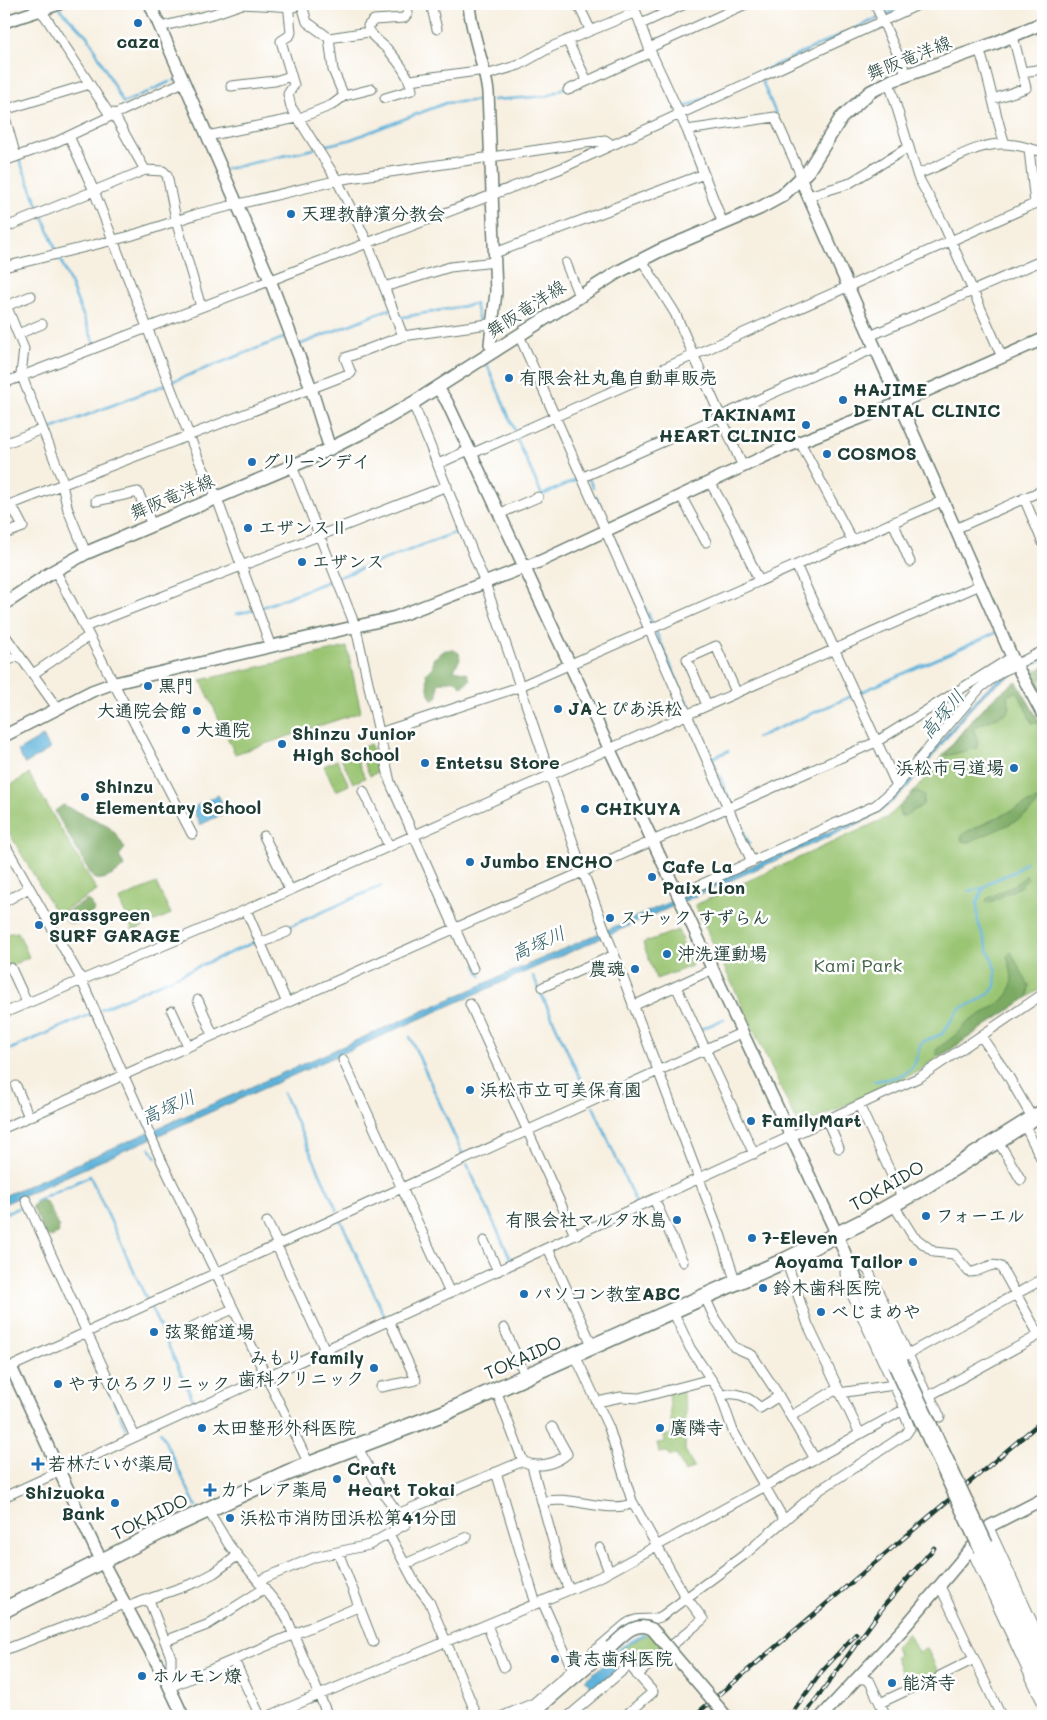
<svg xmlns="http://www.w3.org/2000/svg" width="1047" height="1720" font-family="Mali,'Klee One',sans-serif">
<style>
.green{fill:#9ac572;stroke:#5c8153}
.forest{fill:#7baa64;stroke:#4d744c}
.water{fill:#5eb2da;stroke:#3e7887}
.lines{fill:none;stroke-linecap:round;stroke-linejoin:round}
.stream{stroke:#5eb2da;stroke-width:2.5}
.minor-casing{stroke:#6b7c71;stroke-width:11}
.tertiary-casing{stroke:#6b7c71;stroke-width:14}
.secondary-casing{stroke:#6b7c71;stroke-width:15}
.trunk-casing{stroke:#6b7c71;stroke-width:18}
.minor{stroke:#fff;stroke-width:9}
.tertiary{stroke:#fff;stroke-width:11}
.secondary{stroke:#fff;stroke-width:12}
.trunk{stroke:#fff;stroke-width:15}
.rail-casing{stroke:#1f3d34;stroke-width:4.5}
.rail{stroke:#fff;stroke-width:2.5;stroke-dasharray:8;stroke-linecap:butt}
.tertiary-bridge-casing{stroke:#6b7c71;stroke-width:14;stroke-linecap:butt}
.tertiary-bridge{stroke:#fff;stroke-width:11}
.poi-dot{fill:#1f6fb2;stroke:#fff;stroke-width:2}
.labels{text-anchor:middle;stroke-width:5;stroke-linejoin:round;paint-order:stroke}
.poi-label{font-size:18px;font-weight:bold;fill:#1f3d34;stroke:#fff;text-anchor:start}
.street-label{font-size:18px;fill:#1f3d34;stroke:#fff}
.park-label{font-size:18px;fill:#3e5f44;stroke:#fff}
.water-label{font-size:19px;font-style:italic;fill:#326066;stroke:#fff}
</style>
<rect width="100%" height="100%" fill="#fff"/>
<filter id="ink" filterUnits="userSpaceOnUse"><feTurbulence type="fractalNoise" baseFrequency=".02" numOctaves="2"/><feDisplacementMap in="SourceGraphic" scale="10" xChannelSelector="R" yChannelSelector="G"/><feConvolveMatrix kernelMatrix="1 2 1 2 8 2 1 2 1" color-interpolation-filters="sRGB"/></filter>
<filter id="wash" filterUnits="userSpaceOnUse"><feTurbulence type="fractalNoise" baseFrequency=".0096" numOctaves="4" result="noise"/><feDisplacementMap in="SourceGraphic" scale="20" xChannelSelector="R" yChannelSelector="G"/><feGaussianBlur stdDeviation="1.12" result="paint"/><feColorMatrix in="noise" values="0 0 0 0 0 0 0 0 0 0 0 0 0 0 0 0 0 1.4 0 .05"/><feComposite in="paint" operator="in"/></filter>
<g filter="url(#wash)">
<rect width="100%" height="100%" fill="#f7f0e1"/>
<!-- green -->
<path class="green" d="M347,647L361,712L235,754L201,680Z
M1017,682L1043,728V987L917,1072L799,1127L695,905L886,818C934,781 964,711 1017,682Z
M370,744L382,770L370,776L358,750Z
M354,752L365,778L353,783L341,758Z
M337,760L349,785L336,791L324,766Z
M29,774L97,891L57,915L4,824V789Z
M156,883L171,914L133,931L119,900Z
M678,930L692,966L656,979L643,943Z
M18,932L29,957L4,969V934Z
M682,1390L686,1409L685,1450L694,1467L685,1472L676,1454L671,1457L668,1452L659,1453L657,1443L665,1442L664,1436L672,1434L669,1393Z
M662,1625L674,1639L641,1668L637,1667L621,1649Z
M908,1632L918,1653L927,1648L939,1674L909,1688L895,1657L898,1656L895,1647Z"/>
<!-- forest -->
<path class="forest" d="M445,650H454L459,653L460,659L454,670L467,673L470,680L462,687L455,680L438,683V696L433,700L429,695L426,673L433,666V659Z
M1043,667V677L1040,682L1042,691L1037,694L1028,677L1030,673Z
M1014,683L1018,685L1043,728V735L1038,723H1032L1018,692H1015L1007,696L1010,707L1008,712L973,728L978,741L977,748L946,756V752L991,700Z
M918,791L924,795L923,805L905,816H900L899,807L912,794Z
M1035,800L1038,801C1036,816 984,835 969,842L962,841L961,838L964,833Z
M63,805L107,825L116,834L125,848L119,856L124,866C119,873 101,883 93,878L57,815L55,811Z
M1026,875L1028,878L1021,886L989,903L986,902L987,899L1019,882Z
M88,900L92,903L94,910C89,920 76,927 66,921L64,915L66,912Z
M1011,952L1029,986L1028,997L944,1054L937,1055L936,1050C940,1046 945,1043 949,1040C959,1033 965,1023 976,1017C1006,1000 1020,995 1007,956Z
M40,1200L47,1202L59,1227L58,1233L52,1237L46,1236L32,1206Z"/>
<!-- water -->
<path class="water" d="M1043,656V660C1024,669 1004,678 987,692C946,730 920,787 871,818L4,1204V1196L869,814C917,785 944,729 984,691C1001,675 1023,666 1043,656Z
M43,736L50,749L25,764L18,751Z
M218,795L227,812L200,825L192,808Z
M622,1650L629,1659L593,1690L585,1680Z"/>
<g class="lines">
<!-- stream -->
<path class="stream" d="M902,7L909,4
M60,9L89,38L123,103L135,98
M883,16L898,9
M854,29L878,18
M789,59L849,31
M173,81L177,79
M762,81L776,114
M152,90L169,82
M138,96L148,92
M493,100L548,96L566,87
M681,109L784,61
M319,147L349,140L446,103L484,100
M19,159L40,210
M226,169L314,149
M42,214L56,250
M60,258L94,343
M398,318L475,304L479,321
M299,345L389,309L390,311
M486,362L515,431
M171,382L286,337
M46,431L167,384
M516,437L542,495L580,478
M589,479L593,488
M596,496L608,523
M613,535L621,553
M625,561L646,610
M339,577L457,532
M260,608L334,579
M648,613L652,624
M236,614L254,610
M656,632L681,689
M683,694L690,708
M857,694L995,633
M693,716L716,767
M756,738L852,696
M712,758L728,751
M719,775L731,802
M734,809L749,844
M969,891L984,888
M284,929L381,886
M461,931L467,944
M476,965L481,976
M533,976L589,1098
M101,1009L257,941
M699,1030L724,1019
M410,1037L463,1155
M4,1052L93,1013
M874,1081C886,1080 907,1076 914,1065C918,1057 918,1049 922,1042L942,1034L959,1009L976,1002L991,992L995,986L996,971L978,922L977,902L982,891L990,882L1014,872L1026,862
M283,1093L337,1210
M593,1106L636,1203
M150,1148L156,1158
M467,1164L511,1260
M90,1176L147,1300
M35,1201L90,1176
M4,1214L23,1206
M341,1221L384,1315
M151,1308L195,1404
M4,1354L6,1359
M94,1357L95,1362
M98,1368L103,1378
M105,1382L112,1397
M114,1402L118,1411
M120,1415L126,1429
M160,1431L196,1506
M609,1655L644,1634"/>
</g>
</g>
<g filter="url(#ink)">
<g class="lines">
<!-- minor casing -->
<g class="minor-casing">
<path id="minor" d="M33,4L45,16L110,115
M243,4L294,7
M288,4L291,32L290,35L281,41L294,85L288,94L291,107L337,180L367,242L403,336
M431,4L437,29
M578,4L590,29
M875,4L907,75
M302,5L307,22L329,38L333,70L344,96
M641,24L685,4
M160,27L213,14L242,4
M329,38L369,32
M567,40L587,81
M649,48L746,4
M979,49C990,80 994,112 1005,144
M1022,72L1043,69
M486,75L519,65L551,47L636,12L649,48L687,130L723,224
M410,80L485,70
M889,82L918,177L944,225L1002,357
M231,86L275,81L291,76
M568,90L651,52
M385,98L412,90C409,75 398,61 388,50C382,43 369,36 368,26L374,20L404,18L408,13L407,4
M993,99L1026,88L1013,36
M4,110L90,84
M113,113L145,170
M4,114L16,157
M687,130L775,117L799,171L801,180
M69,136L94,191L198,458L215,493L271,647
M207,136L302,117L332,105L344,96L372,89
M1029,149L1035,204
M4,161L54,143L183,82
M917,174C947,165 973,143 1005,144C1017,144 1031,149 1043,152
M808,196L848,184L909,147
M4,228L145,170L163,171L167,175L177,224L201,307
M495,253L704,174
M641,259L675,313L743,467
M566,263L579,296
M4,267L130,236L197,214L343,179L605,140L612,145
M384,287L450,267L495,262
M4,300L24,349L21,374L64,484
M6,306L31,296
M18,334L42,324
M519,335L752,862
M870,336L1043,260
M4,383L562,168L920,4
M413,403L485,583L583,872L720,1234L736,1283
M800,442L852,540
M4,444L42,429
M471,454L1043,200
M438,464L469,450
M292,466L356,628L390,782L473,969
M583,477L875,348
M710,482L734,525L759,581
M62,485L68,510L86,553
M681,496L706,542
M1024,498L1043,543
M96,501L138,492L152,525
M4,507L351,373L345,358L403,336L488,324L494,325
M499,514L538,497
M893,522L910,562
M955,529L1043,490
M4,534L23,527L11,504
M796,565L897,786
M55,570L192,834
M84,627L447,486
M4,634L57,708
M4,663L19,655
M33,674L89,636
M707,705L687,659L716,646L736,692
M379,733L516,688L942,501
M363,791L389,846
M264,836L290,890
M4,843L81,979L162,1162L309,1464
M678,895L876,805L892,791L980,688L1001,672L1043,651
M4,902L29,888
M246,910L287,1003
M261,943L287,932
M11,968L27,1003
M676,986L754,1154
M543,987L614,955
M198,1000L213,1035
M470,1004L575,1235
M633,1006L713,969
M172,1011L188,1046
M4,1013L207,927L980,585
M981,1036L1007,1074L1033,1119
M343,1060L450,1293
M16,1086L29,1117
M859,1105L903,1199
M827,1120L839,1148
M1024,1124L1043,1162
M4,1128L876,742L1012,657
M998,1141L1021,1180
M654,1199L683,1262
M26,1200L135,1437
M893,1204L913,1236L934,1252L954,1254L969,1272C981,1273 989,1261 1001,1267L1039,1335
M267,1222L278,1245
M484,1241L498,1271
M277,1246L325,1350
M548,1248L593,1347
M786,1260L808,1325L860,1434
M847,1261L845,1273L846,1282L905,1409
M855,1261L868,1270L928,1397
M705,1297L715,1319L734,1347L752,1355L776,1391L815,1459
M673,1311L690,1348L719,1391L733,1431L784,1520
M194,1326L233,1309
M504,1328L526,1377
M908,1354L1043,1279
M575,1355L609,1428L632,1501L683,1593L703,1619L637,1675
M4,1370L743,1032
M381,1387L416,1380L389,1321
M496,1390L523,1461C537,1469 556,1464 567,1454L552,1427
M839,1393L894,1385
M721,1396C735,1390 750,1397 760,1408L779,1396
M930,1396L940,1417
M597,1402L621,1397L639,1398L711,1379
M791,1416L837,1389
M532,1466L561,1570L569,1590
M496,1472L536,1604
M4,1497L920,1077L1043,994
M542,1502C570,1494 608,1515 633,1503
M208,1510L229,1545L285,1614L328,1716
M400,1513L523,1461
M989,1528L1043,1645
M389,1534L415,1583L429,1601L477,1716
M600,1548L609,1572
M971,1549L1043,1704
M338,1552L373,1642
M405,1564L467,1537
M260,1583L265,1578L315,1557L369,1545L406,1524L379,1487L357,1446
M940,1586L1001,1716
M149,1600L171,1657V1675L165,1678
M542,1601L573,1670
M126,1607L197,1582L214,1573L237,1556
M487,1625L504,1667
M165,1641L207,1625L265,1588
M4,1650L124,1604
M234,1660L260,1716
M940,1676L974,1659
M860,1679H865L870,1682L886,1716
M170,1687L358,1607
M880,1703L912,1688
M539,1709L534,1703L625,1625C637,1615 650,1623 662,1616L744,1555L818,1491L906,1434L910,1428L903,1410
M269,1716L602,1576L1043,1333
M503,1716L534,1703
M569,1716L629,1665L653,1692L625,1716"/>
</g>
<!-- tertiary casing -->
<g class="tertiary-casing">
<path id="tertiary" d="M150,4L270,280L311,388L330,449
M469,4C471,34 484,61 488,92L496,292L490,344L495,351
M4,22L59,4
M801,180L1012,657L1043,715
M438,388L447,402L832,1224L894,1365
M4,736L92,691L111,684L396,617L541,561L774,452L899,403L1043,339
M871,1295L902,1362
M11,1367L95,1548L166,1680L183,1716
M987,1544L1043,1664
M980,1550L1043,1684
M530,1716L610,1647
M822,1716L903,1629L990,1526L1043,1499"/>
</g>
<!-- secondary casing -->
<g class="secondary-casing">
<path id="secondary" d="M4,604L52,572L86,553L311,458L363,432L413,403L618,272L659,251L760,208L782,196L808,171L841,118L870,92L893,80L993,44L1043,23"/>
</g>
<!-- trunk casing -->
<g class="trunk-casing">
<path id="trunk" d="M4,1610L162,1531L287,1473L444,1413L786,1260L862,1222L922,1188L1043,1112"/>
</g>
<!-- minor -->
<use href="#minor" class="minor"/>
<!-- tertiary -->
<use href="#tertiary" class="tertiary"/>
<!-- secondary -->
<use href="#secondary" class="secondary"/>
<!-- trunk -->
<use href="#trunk" class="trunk"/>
<!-- rail casing -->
<g class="rail-casing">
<path id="rail" d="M694,1716L1043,1420
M790,1716L822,1671L856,1634
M804,1716L884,1606L934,1548"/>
</g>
<!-- rail -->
<use href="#rail" class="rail"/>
<!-- tertiary-bridge casing -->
<g class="tertiary-bridge-casing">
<path id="tertiary-bridge" d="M902,1362L987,1544
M894,1365L980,1550
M610,1647C622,1637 634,1620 652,1629L726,1716"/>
</g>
<!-- tertiary-bridge -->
<use href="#tertiary-bridge" class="tertiary-bridge"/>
</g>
</g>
<!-- markers -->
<g class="poi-dot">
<circle cx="138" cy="23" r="5"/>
<circle cx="291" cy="214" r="5"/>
<circle cx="509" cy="378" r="5"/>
<circle cx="843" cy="400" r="5"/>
<circle cx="806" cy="425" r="5"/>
<circle cx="827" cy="454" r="5"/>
<circle cx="252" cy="462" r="5"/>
<circle cx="248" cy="528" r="5"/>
<circle cx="302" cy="562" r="5"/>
<circle cx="148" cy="686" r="5"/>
<circle cx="558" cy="709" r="5"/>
<circle cx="197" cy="711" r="5"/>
<circle cx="186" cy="730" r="5"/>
<circle cx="282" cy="744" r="5"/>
<circle cx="425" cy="763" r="5"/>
<circle cx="1014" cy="768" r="5"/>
<circle cx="85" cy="797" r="5"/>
<circle cx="585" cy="809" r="5"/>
<circle cx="470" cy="862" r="5"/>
<circle cx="652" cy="877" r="5"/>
<circle cx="610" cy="918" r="5"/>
<circle cx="39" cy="925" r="5"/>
<circle cx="667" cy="954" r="5"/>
<circle cx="635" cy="969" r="5"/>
<circle cx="470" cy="1090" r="5"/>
<circle cx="751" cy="1121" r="5"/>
<circle cx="926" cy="1216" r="5"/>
<circle cx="677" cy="1220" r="5"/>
<circle cx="752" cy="1238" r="5"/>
<circle cx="913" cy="1262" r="5"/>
<circle cx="763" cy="1288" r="5"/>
<circle cx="524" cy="1294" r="5"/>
<circle cx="821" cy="1312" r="5"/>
<circle cx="154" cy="1332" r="5"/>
<circle cx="374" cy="1368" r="5"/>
<circle cx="58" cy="1384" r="5"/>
<circle cx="202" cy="1428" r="5"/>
<circle cx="660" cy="1428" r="5"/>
<path d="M35.5 1456.5h5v5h5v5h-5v5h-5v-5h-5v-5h5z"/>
<circle cx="337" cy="1479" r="5"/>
<path d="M207.5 1482.5h5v5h5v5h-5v5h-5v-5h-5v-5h5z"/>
<circle cx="115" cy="1503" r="5"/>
<circle cx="230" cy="1518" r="5"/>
<circle cx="555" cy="1659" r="5"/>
<circle cx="142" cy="1676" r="5"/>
<circle cx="892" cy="1683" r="5"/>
</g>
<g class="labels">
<!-- poi labels -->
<g class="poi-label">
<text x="138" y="48" text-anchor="middle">caza</text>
<text x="301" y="220">天理教静濱分教会</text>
<text x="519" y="384">有限会社丸亀自動車販売</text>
<text x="853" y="396">HAJIME<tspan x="853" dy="21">DENTAL CLINIC</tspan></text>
<text x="796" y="421" text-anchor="end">TAKINAMI<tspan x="796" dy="21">HEART CLINIC</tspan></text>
<text x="837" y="460">COSMOS</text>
<text x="262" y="468">グリーンデイ</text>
<text x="258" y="534">エザンスⅡ</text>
<text x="312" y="568">エザンス</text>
<text x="158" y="692">黒門</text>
<text x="568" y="715">JAとぴあ浜松</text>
<text x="187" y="717" text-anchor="end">大通院会館</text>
<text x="196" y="736">大通院</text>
<text x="292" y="740">Shinzu Junior<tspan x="292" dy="21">High School</tspan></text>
<text x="435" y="769">Entetsu Store</text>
<text x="1004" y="774" text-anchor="end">浜松市弓道場</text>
<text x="95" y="793">Shinzu<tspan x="95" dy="21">Elementary School</tspan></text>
<text x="595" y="815">CHIKUYA</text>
<text x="480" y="868">Jumbo ENCHO</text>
<text x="662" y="873">Cafe La<tspan x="662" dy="21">Paix Lion</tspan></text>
<text x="49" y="921">grassgreen<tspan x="49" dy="21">SURF GARAGE</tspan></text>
<text x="620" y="924">スナック すずらん</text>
<text x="677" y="960">沖洗運動場</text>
<text x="625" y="975" text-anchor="end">農魂</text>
<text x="480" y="1096">浜松市立可美保育園</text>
<text x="761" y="1127">FamilyMart</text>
<text x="936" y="1222">フォーエル</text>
<text x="667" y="1226" text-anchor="end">有限会社マルタ水島</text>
<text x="762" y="1244">7-Eleven</text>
<text x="903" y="1268" text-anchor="end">Aoyama Tailor</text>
<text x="773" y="1294">鈴木歯科医院</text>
<text x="534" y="1300">パソコン教室ABC</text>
<text x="831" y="1318">べじまめや</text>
<text x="164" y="1338">弦聚館道場</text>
<text x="364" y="1364" text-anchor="end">みもり family<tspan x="364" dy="21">歯科クリニック</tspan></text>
<text x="68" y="1390">やすひろクリニック</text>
<text x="212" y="1434">太田整形外科医院</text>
<text x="670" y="1434">廣隣寺</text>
<text x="48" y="1470">若林たいが薬局</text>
<text x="347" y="1475">Craft<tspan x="347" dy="21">Heart Tokai</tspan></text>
<text x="220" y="1496">カトレア薬局</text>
<text x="105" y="1499" text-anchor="end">Shizuoka<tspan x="105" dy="21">Bank</tspan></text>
<text x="240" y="1524">浜松市消防団浜松第41分団</text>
<text x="565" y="1665">貴志歯科医院</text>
<text x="152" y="1682">ホルモン燎</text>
<text x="902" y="1689">能済寺</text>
</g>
<!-- street labels -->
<g class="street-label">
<text transform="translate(909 58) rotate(-22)" y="6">舞阪竜洋線</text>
<text transform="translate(526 309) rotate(-33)" y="6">舞阪竜洋線</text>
<text transform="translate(172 497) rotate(-23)" y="6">舞阪竜洋線</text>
<text transform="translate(887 1186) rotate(-30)" y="6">TOKAIDO</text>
<text transform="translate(523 1358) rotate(-24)" y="6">TOKAIDO</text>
<text transform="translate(150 1517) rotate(-26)" y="6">TOKAIDO</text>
</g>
<!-- park labels -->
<g class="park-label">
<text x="858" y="972">Kami Park</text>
</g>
<!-- water labels -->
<g class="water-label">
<text transform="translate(942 714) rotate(-50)" y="7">高塚川</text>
<text transform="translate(538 943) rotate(-24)" y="7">高塚川</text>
<text transform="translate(168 1107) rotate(-24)" y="7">高塚川</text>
</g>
</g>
<!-- margin -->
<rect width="1047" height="1720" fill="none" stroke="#fff" stroke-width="20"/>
</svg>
